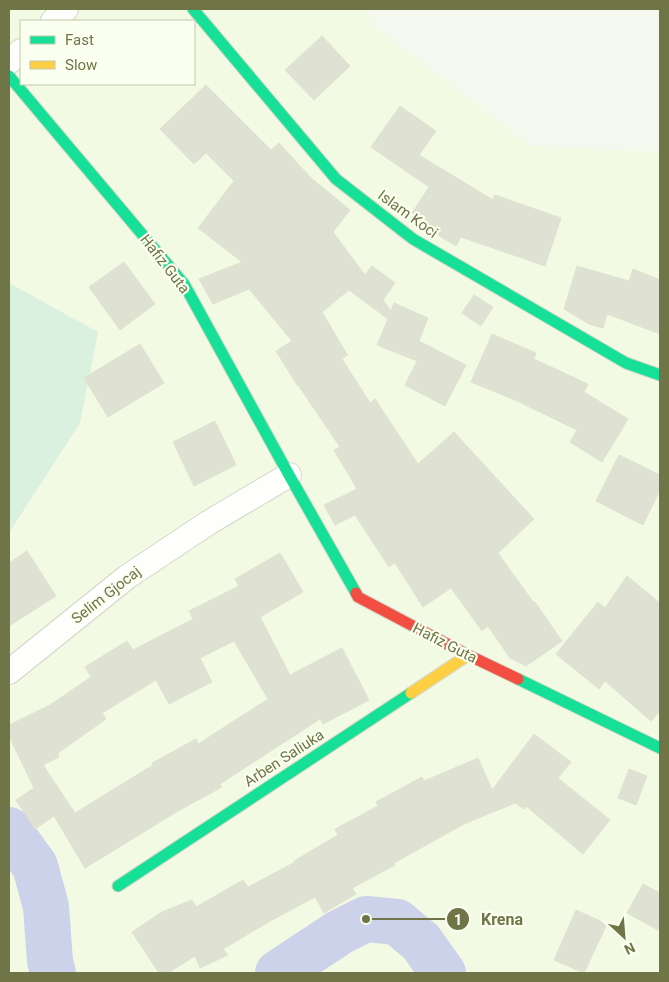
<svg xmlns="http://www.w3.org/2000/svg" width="669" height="982" font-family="Roboto,sans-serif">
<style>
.residential{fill:#f3fae4;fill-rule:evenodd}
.green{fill:#dbf1df}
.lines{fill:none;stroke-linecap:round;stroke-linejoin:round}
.river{stroke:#ccd2ea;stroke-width:46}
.building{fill:#dfe2d2;stroke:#dfe2cf;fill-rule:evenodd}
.street-casing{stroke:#d4d6c9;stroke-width:26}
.fast-casing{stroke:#d2d6c6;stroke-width:13}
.slow-casing{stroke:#d2d6c6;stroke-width:13}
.jam-casing{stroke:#d2d6c6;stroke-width:13}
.street{stroke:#fefefc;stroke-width:24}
.fast{stroke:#16e098;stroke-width:11}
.slow{stroke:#ffcf43;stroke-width:11}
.jam{stroke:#f24e42;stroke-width:11}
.labels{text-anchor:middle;stroke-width:4.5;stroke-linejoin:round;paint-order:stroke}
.street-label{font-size:15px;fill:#707547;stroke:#fafff0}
.leader{fill:none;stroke:#707547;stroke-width:2}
.callout-dot{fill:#707547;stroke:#fafff0;stroke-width:2}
.mark-label{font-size:15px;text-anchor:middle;font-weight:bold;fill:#fff}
.callout-label{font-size:16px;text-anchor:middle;font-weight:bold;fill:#707547;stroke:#fafff0;stroke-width:4.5;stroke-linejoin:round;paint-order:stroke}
</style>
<rect width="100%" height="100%" fill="#f5f8ee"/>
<!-- residential -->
<path class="residential" d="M9,9H367L374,26L530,146L660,152V973H9ZM21,21H194V84H21Z"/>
<!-- green -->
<path class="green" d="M9,283L98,332L80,423L9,533Z"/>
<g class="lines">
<!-- river -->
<path class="river" d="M9,830L35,866L46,907L50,961L53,973
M278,973L340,932L366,919L397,922L421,942L443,973"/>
</g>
<!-- building -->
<path class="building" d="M322,36L350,66L314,100L285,70Z
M206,85L271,150L279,143L310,177L350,210L333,232L365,275L372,266L395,283L383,300L391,311L394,303L428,318L419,341L466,365L445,406L405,385L417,361L377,345L388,319L349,290L322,312L348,356L346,355V356L342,359L370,403L375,399L418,464L454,432L534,519L498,553L534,603L535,602L562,641L526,666L510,658L488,626L482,631L451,588L423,607L395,563L389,567L355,515L335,525L324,505L357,489L334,450L340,447L298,385H297L276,351L292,341L249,289L213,304L199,279L242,262L198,228L234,181L206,153L194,164L160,129Z
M400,106L436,131L419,155L493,200L495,195L561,218L545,266L461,237L456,246L421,225L424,220L412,213L429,187L371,147Z
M124,262L155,304L120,330L89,287Z
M577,266L629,281L633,269L660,280V334L607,314L603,328L589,324L564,309Z
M474,295L493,307L481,326L462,313Z
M492,334L536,353L534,359L588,384L584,392L628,419L602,462L570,442L577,430L515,400L471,382Z
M140,344L164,383L108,417L84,378Z
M215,421L236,465L194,486L173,442Z
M619,455L660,475V490L643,525L596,501Z
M27,551L56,596L9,626V563Z
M280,553L303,592L260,617L290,675L342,648L369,700L323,724L320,719L220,784L222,787L178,811L85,868L54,816L35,829L16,800L34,788L9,736V725L50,705L91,677L85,667L127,641L133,650L193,619L189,611L239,586L235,579ZM234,641L268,699L198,744L196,739L152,763L153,765L75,813L43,765L59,757L58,753L106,719L102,713L156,680L169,704L212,682L200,658Z
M627,576L660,603V711L651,721L605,681L599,689L556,654L598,602L605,608Z
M534,734L571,762L558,778L610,820L583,854L526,806L524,809L515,803L464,824L394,863L395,865L352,888L356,894L324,913L315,897L272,920L223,949L228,955L200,968L195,956L168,973H159L132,932L162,912L192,900L196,907L243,880L248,887L295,862L294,861L338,835L335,829L378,806L376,802L422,777L424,781L478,758L492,790Z
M629,769L647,776L636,805L618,798Z
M643,884L660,893V931L627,913Z
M576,910L607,924L584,973L554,960Z"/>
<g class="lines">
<!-- street casing -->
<g class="street-casing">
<path id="street" d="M53,21L66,9
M9,62L21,51
M9,672L127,577L208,523L289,475"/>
</g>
<!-- fast casing -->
<g class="fast-casing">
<path id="fast" d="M193,9L336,179L413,239L626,363L660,375
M9,76L184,284L289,475L356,593
M518,679L660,748
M118,886L411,693"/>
</g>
<!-- slow casing -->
<g class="slow-casing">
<path id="slow" d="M411,693L468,655"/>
</g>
<!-- jam casing -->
<g class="jam-casing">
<path id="jam" d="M356,593L358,597L468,655L518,679"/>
</g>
<!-- street -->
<use href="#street" class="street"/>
<!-- fast -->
<use href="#fast" class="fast"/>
<!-- slow -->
<use href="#slow" class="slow"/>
<!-- jam -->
<use href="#jam" class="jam"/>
</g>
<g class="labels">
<!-- street labels -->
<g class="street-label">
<text transform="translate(408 214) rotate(36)" y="5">Islam Koci</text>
<text transform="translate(165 264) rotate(52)" y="5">Hafiz Guta</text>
<text transform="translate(106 595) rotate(-38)" y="5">Selim Gjocaj</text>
<text transform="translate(445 643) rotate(27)" y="5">Hafiz Guta</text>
<text transform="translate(284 758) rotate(-33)" y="5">Arben Saliuka</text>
</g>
</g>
<!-- callouts -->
<path class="leader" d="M366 919L458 919"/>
<g class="callout-dot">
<circle cx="366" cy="919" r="5"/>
<circle cx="458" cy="919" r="12"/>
</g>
<g class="mark-label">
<text x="458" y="925">1</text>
</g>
<g class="callout-label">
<text x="502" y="925">Krena</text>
</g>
<!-- border -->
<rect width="669" height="982" fill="none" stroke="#707547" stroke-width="20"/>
<!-- legend -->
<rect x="20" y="20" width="175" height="65" fill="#fafff0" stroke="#c3c8ac"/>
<rect x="30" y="36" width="25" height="8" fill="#16e098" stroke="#c3c8ac"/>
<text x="65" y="45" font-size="15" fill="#707547">Fast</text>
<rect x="30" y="61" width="25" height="8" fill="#ffcf43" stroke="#c3c8ac"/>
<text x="65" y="70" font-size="15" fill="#707547">Slow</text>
<!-- north arrow -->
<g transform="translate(624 937) rotate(154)" stroke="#fafff0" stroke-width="4" paint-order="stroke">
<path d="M0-4L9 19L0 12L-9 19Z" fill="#707547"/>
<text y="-8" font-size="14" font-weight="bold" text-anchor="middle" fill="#707547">N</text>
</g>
</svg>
